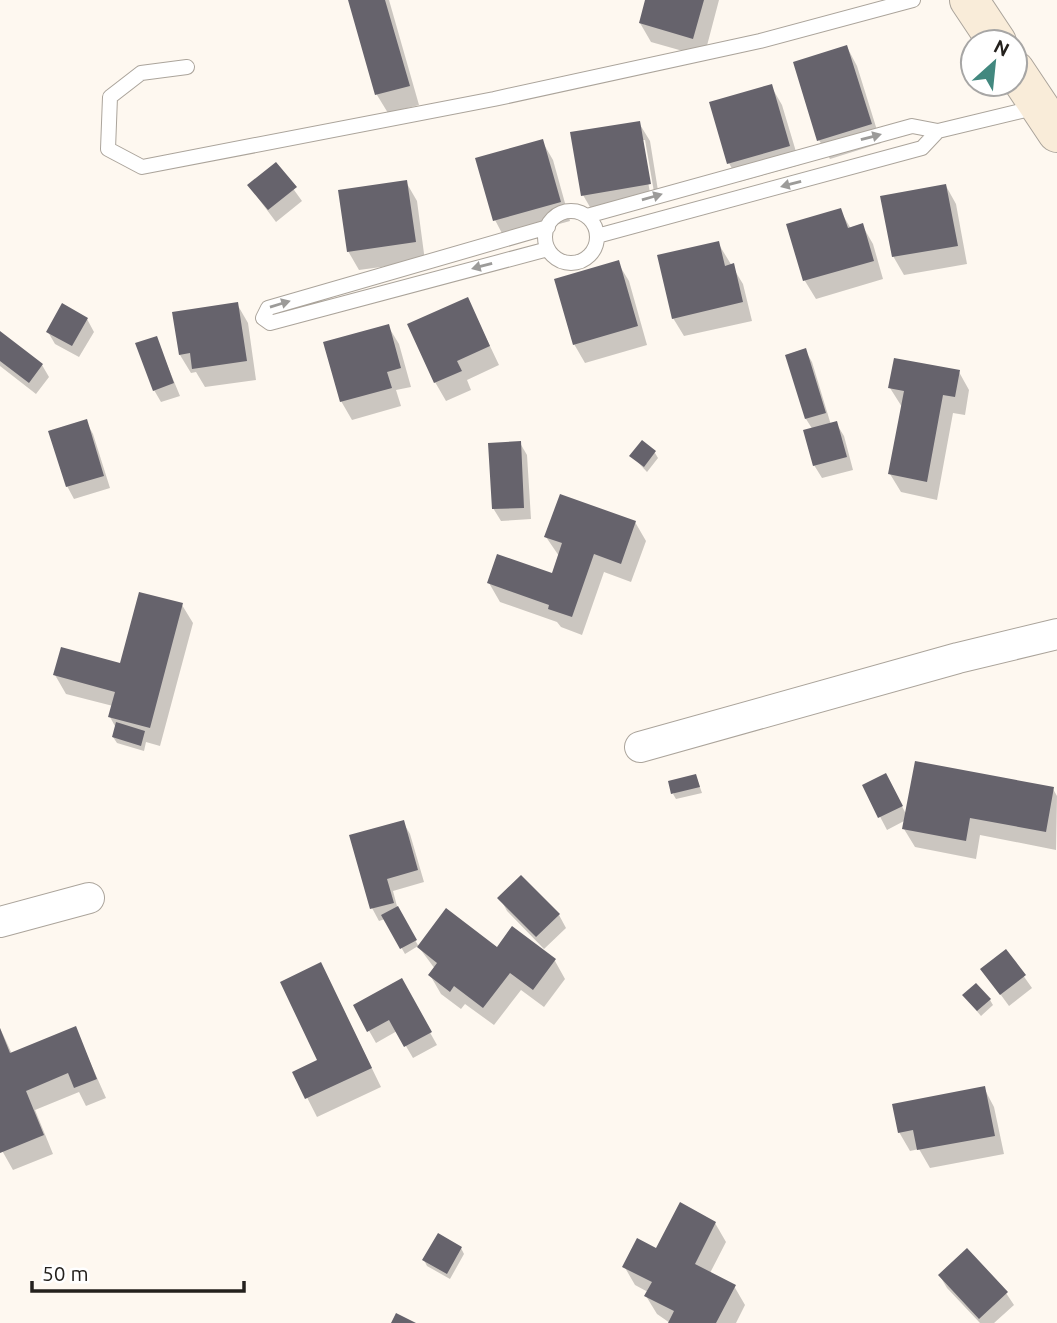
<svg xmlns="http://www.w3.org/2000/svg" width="1057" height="1323" font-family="Ubuntu,sans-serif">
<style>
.shadow{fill:#0003;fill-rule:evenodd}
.building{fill:#66636c}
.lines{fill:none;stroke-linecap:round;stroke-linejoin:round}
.service-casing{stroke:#aba49b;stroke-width:16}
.minor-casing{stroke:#aba49b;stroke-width:32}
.secondary-casing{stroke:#aba49b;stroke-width:40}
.service{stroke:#fff;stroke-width:14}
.minor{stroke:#fff;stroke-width:30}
.secondary{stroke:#f9ecd9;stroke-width:38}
.oneway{fill:#9c9b99}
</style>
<rect width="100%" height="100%" fill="#fef8f0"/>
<!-- shadow -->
<path class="shadow" d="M350,0H389L419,105L388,113L377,95Z
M647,0H719L704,57L651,42L640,23Z
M847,47L857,66L881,143L830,159L819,140Z
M771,86L782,105L800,165L739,182L729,163Z
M639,123L650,141L660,203L594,214L583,195ZM641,140H645L654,192L650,193Z
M542,141L553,160L570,221L505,239L495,220Z
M276,165L302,201L276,222L249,186Z
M406,182L417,201L425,261L359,270L348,251Z
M946,186L956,204L967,264L904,275L893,256Z
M840,210L851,229L862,225L873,244L883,279L816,299L805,281L788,225Z
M718,243L743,284L752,321L684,336L673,318Z
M618,263L629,281L647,345L585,363L574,344Z
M468,300L499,365L467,380L471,390L446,401L435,382Z
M237,304L248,323L256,380L205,387L196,372L191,373L180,355L174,313Z
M87,319L94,332L79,357L55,344L48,332Z
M388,326L399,344L411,387L396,390L401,406L352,420L341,401Z
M0,333L42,365L49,377L36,394L0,366Z
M156,338L180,396L161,402L154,390Z
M805,350L812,362L831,425L836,423L844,436L853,470L822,478L814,465L813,430L806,419Z
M959,372L969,390L965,415L953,413L937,500L901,492L890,474L902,407L890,388Z
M86,421L93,434L110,488L74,499L67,486Z
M520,443L527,455L531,519L501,521L493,508Z
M655,453L658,458L647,472L632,456Z
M635,522L646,541L631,582L604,572L582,635L561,627L557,622L500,602L489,583L553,576L559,556L546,537Z
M182,605L193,623L160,746L146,742L144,751L117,743L113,737L116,728L110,717L113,706L66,694L55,675L122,665Z
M696,776L702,793L676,799L673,794Z
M864,786L892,787L907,816L1053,789L1057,796L1056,850L980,835L976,859L915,847L904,829L906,820L887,830Z
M403,822L410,834L424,882L393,891L398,910L419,947L497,949L555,961L565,979L544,1007L521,990L494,1025L465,1004L461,1009L441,994L430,975L435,969L418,946L405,954L385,919L379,921L372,908Z
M521,877L559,915L566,928L544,949L507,911L500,898Z
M1006,951L1032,988L1009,1006L982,969Z
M321,964L381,1087L317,1117L294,1072L320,1061Z
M401,981L437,1045L413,1058L397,1031L376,1043L355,1006Z
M964,996L990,1000L993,1005L981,1016Z
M0,1028L12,1054L75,1028L106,1098L86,1106L79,1092L35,1110L53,1154L13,1170L0,1147Z
M984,1088L994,1107L1004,1154L930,1168L919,1149L910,1151L899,1132Z
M715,1223L726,1242L710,1273L734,1286L745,1305L736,1323H670L657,1314L646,1296L648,1292L635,1285L624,1266Z
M461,1248L464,1254L450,1279L427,1266L424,1260Z
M940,1276L1006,1293L1014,1305L994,1323H980L947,1288Z"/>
<!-- building -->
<path class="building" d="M348,0H385L410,86L375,95Z
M645,0H704L693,39L639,23Z
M847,45L872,124L817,141L793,62Z
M772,84L790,146L727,164L709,102Z
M640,121L651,184L581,196L570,132Z
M543,139L561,202L493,221L475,158Z
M276,162L297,187L268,210L247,185Z
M407,180L416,242L347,252L338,190Z
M946,184L958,246L892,257L880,196Z
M841,208L848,228L863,223L874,261L803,281L786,224Z
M719,241L725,266L734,263L743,302L672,319L657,255Z
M619,260L638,326L573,345L554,279Z
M468,297L490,346L457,361L462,371L434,383L407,324Z
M238,302L247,361L192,369L190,353L179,355L172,312Z
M62,303L88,318L72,346L46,332Z
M389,324L401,368L387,372L392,388L340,402L323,342Z
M0,331L43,364L29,383L0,361Z
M157,336L174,383L153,391L135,343Z
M806,348L826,413L805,419L785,355Z
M894,358L960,370L955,397L943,395L927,482L888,474L904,391L888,388Z
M87,419L104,476L66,487L48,431Z
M837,421L847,457L813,466L803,430Z
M642,440L656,451L644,467L629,456Z
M521,441L524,508L492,509L488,443Z
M560,494L636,521L621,564L594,554L572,617L548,609L549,605L487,583L497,554L552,573L562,543L544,537Z
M139,592L183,603L150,728L108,717L115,692L53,675L61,647L120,663Z
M116,722L145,731L141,746L112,737Z
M915,761L1054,787L1046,832L970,818L966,841L902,829Z
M886,773L903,806L878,818L862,785Z
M696,774L700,787L671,794L668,781Z
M404,820L418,870L387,879L394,903L370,909L349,835Z
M521,875L560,914L536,937L497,898Z
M398,906L417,940L400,949L381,915Z
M446,908L497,947L512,926L556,959L533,990L510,973L483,1008L454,986L450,992L428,975L437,963L417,947Z
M1006,949L1026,975L1000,995L980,969Z
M321,962L372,1068L305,1099L292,1072L317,1060L280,982Z
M402,978L432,1032L404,1047L389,1020L367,1032L353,1005Z
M976,983L991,999L977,1011L962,995Z
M76,1026L97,1079L74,1088L68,1073L26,1091L44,1135L0,1153V1028L10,1053Z
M985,1086L995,1136L917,1150L913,1130L898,1133L892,1104Z
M680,1202L716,1222L695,1264L736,1285L716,1323H668L674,1311L644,1296L652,1282L622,1267L637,1238L656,1248Z
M438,1233L462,1247L447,1274L422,1260Z
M967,1248L1008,1292L979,1319L938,1275Z
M396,1313L416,1323H391Z"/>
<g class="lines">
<!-- service casing -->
<g class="service-casing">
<path id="service" d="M187,67L141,73L110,97L108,149L142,167L494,99L760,41L913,0
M938,131L1038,107
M545 237a26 26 0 1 1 52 0a26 26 0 1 1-52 0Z
M587,216L912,126L938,131L922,148L597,236
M548,227L268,308L263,318L270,323L548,249"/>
</g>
<!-- minor casing -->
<g class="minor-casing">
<path id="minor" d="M640,747L958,658L1057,634
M0,922L89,898"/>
</g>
<!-- secondary casing -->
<g class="secondary-casing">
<path id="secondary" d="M969,0L997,42
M1015,70L1057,133"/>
</g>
<!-- service -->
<use href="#service" class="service"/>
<!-- minor -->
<use href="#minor" class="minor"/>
<!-- secondary -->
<use href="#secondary" class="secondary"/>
</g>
<!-- one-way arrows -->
<defs><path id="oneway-solid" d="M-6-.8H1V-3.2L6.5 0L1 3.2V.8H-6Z" transform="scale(1.75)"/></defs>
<g class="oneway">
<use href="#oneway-solid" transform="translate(871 137) rotate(-15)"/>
<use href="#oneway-solid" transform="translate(791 184) rotate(165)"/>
<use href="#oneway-solid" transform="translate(652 197) rotate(-16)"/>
<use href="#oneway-solid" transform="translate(482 266) rotate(165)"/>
<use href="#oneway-solid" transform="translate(280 304) rotate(-17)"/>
</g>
<!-- north arrow -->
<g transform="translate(994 63) rotate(27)"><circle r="33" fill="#ffffff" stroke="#a7a6a5" stroke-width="2"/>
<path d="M0-5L12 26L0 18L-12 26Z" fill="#42887f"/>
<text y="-10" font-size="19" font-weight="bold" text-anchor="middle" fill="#24211d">N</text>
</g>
<!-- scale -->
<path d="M32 1281v10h212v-10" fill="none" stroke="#24211d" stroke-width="3.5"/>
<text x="42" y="1281" font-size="21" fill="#24211d" stroke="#ffffff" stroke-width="5" paint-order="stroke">50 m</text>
</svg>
